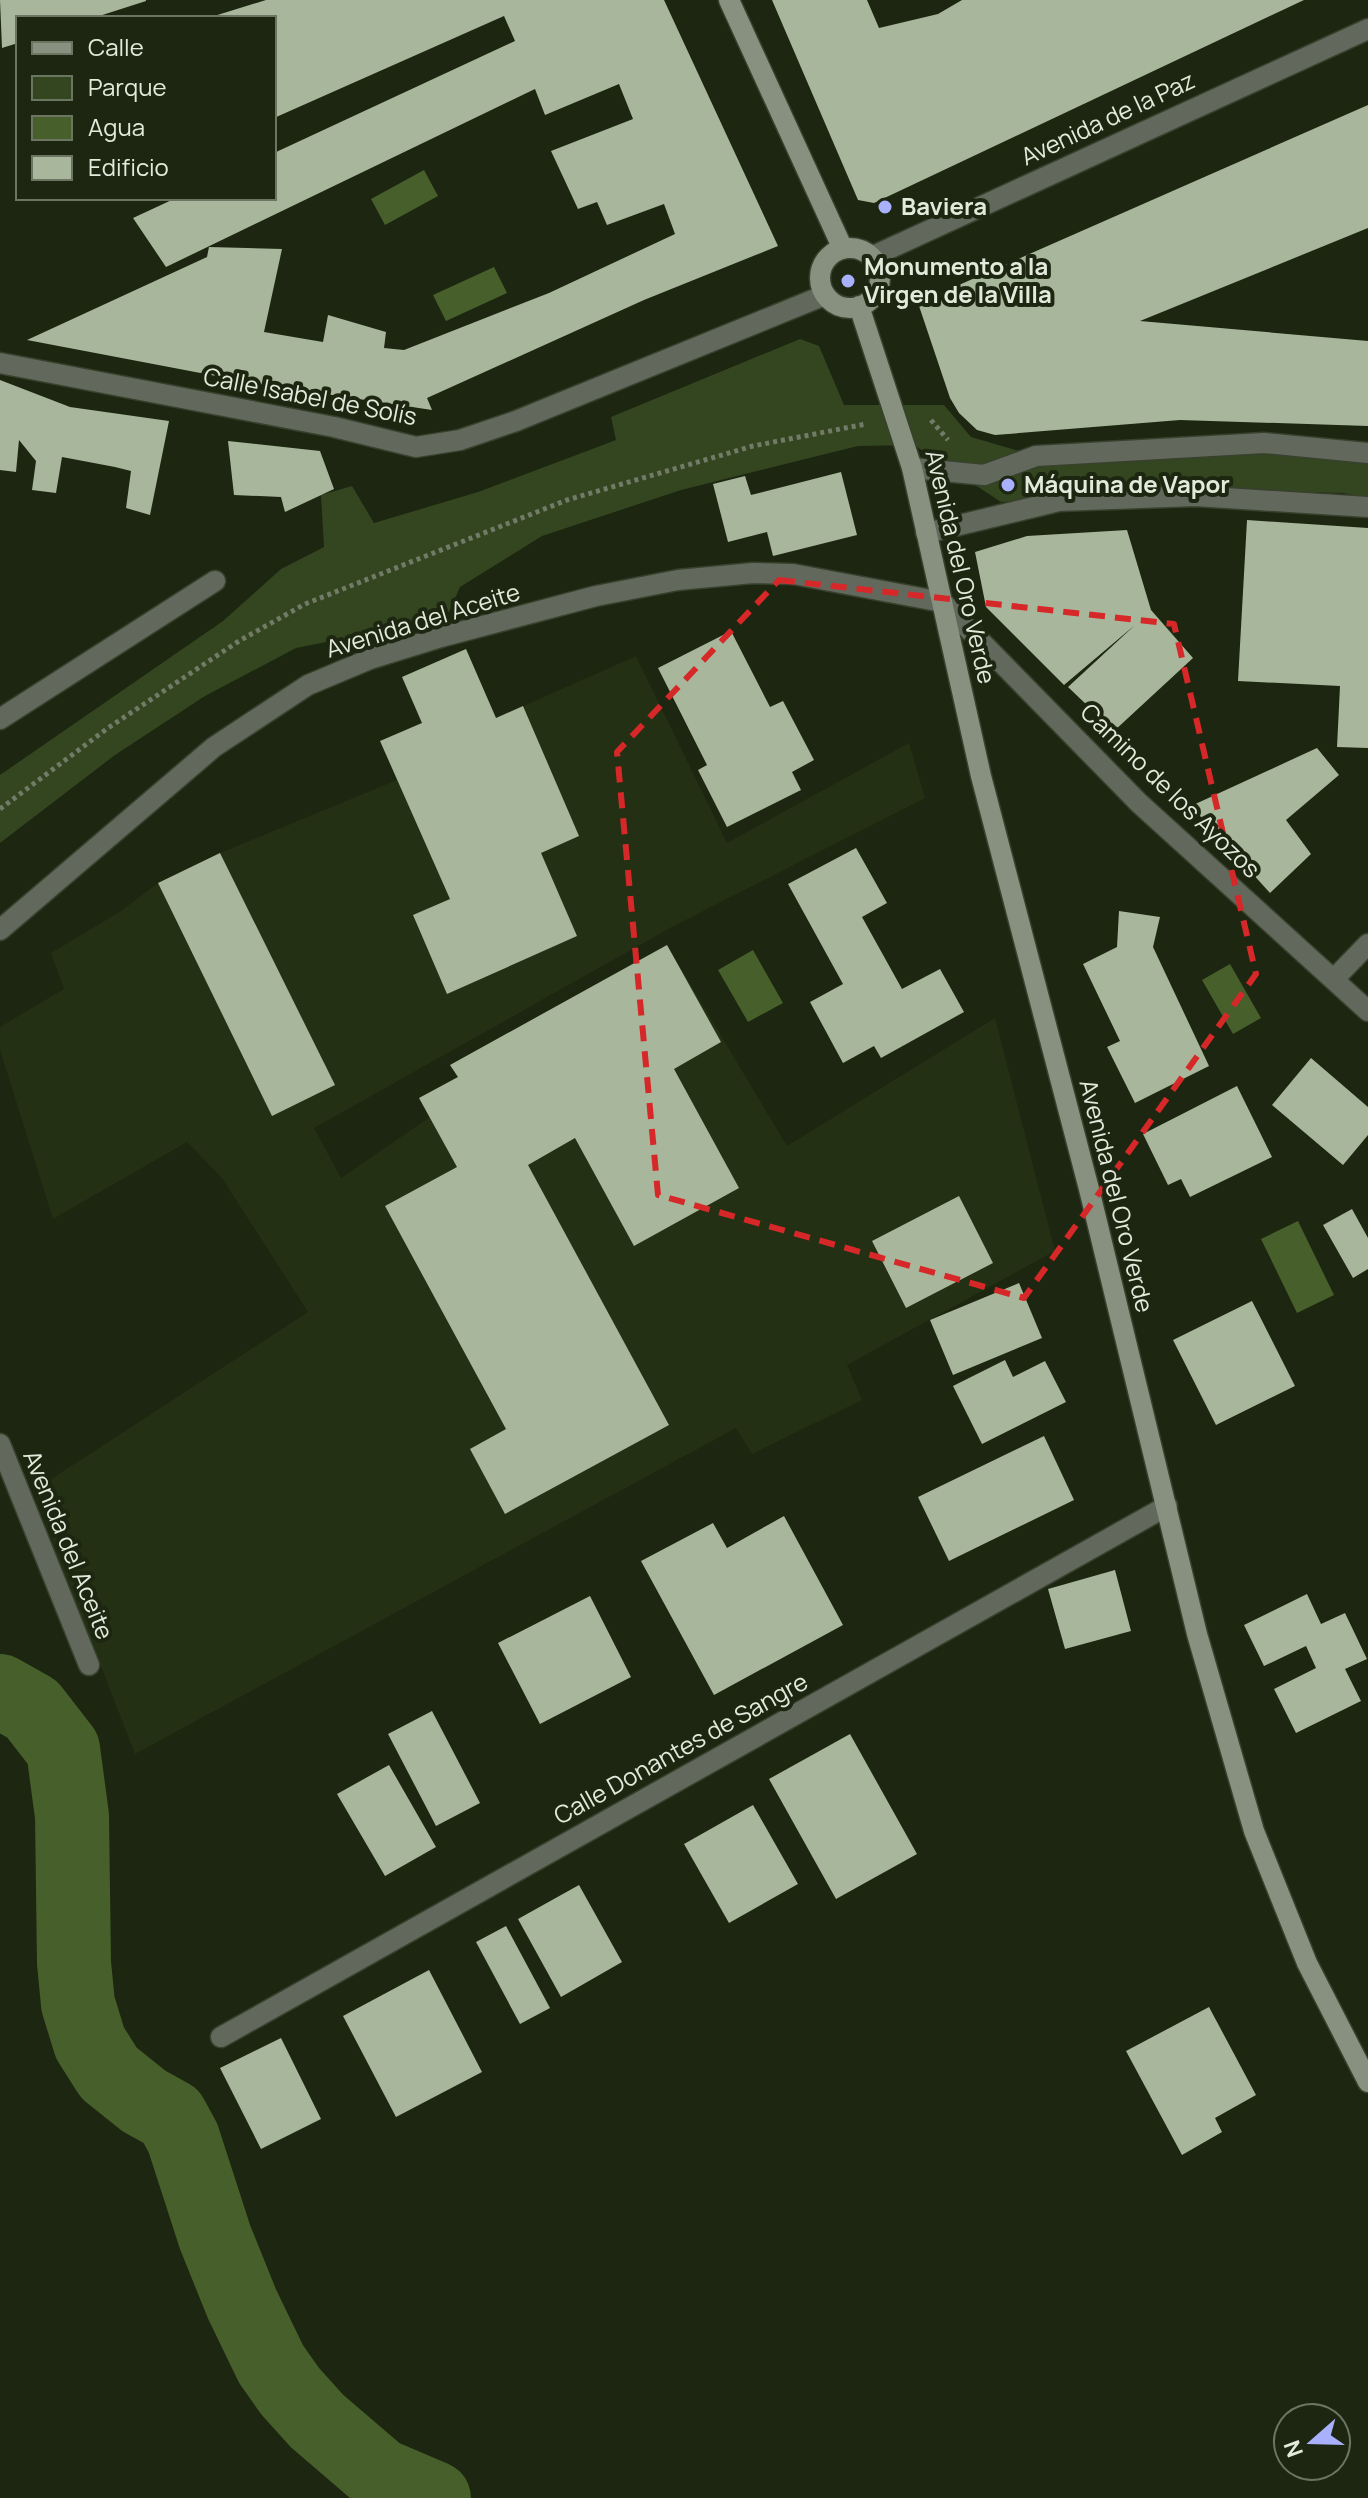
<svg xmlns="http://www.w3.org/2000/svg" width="1368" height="2498" font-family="Manrope,sans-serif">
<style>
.built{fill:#243014}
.green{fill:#344620}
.water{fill:#475f2b}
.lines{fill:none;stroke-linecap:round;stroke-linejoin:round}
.river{stroke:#475f2b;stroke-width:74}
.building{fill:#a8b69b}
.service-casing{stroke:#38412d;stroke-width:23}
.minor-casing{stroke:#38412d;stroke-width:23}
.tertiary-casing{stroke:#38412d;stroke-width:23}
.secondary-casing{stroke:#38412d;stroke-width:23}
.path{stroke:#727a68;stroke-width:5;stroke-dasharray:4 4;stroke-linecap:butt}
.service{stroke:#63685d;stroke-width:20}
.minor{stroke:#63685d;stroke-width:20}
.tertiary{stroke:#63685d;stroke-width:20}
.secondary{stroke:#88917f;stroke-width:20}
.marked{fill:none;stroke:#d62828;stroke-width:6;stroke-dasharray:16 10;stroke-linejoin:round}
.poi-dot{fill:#a9b0fc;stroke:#1c2610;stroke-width:3}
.labels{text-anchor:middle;stroke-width:8;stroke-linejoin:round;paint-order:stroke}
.street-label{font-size:24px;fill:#e3eadc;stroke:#1c2610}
.poi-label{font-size:24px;font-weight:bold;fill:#e3eadc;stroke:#1c2610;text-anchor:start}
</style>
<rect width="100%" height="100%" fill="#1c2610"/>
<!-- built -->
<path class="built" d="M466,649L496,718L636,656L727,843L909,743L925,798L670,928L314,1128L341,1178L430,1117L419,1098L457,1077L450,1065L667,945L787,1146L995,1018L1055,1251L847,1365L862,1400L752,1454L736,1428L135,1754L33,1491L308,1312L222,1178L187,1142L53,1219L0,1050V1027L64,989L51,953L121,911L158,883L220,853L397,780L380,741L422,722L402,677Z"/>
<!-- green -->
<path class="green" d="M800,339L819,346L844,405H944L971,437L1036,456L1101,449L1368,453V498L1343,493L1167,488L1001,502L914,445L858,446L681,490L542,536L460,587L449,612L371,641L326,642L296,648L205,696L115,755L0,843V775L223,621L281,569L324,547L321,495L352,486L374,523L478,492L616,440L611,417Z"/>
<!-- water -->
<path class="water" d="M424,170L438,196L385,225L371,199Z
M494,267L507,293L446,321L433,295Z
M753,950L783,1003L748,1022L718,970Z
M1230,964L1261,1018L1233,1034L1202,980Z
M1298,1221L1334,1295L1297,1313L1261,1239Z"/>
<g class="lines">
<!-- river -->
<path class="river" d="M0,1691L32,1709L63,1749L72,1816L74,1963L78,2004L90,2043L109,2073L144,2101L171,2116L183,2138L215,2237L242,2304L271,2364L290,2391L317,2421L380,2475L434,2498"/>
</g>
<!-- building -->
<path class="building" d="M0,0H146V1L93,18H18V43L2,48Z
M266,0H664L778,246L644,300L427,398L432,410L253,383L27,340L207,257L209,247L282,249L264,332L323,342L328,315L386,332L384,348L404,350L549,293L675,234L664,204L607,225L597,202L578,209L551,151L633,119L619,84L545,115L535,89L166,267L133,218L176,198H274V153L515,41L504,16L274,118V18L211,17Z
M772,0H867L879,28L938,14L962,0H1304L874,203L858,200Z
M1368,105V228L1140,321L1368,341V426L1180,420L995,435L977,430L959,413L950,398L918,303Z
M0,380L70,407L169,421L150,515L126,508L131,471L115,467L62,457L56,493L32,490L36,461L19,440L16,472L0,470Z
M228,441L320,451L334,489L285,512L281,497L234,495Z
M841,472L857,535L773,556L767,532L728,542L713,484L745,476L751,495Z
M1247,520L1368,528V748L1337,747L1340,686L1238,681Z
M1127,530L1151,610L1193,658L1114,731L1068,687L1135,625L1064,685L986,607L975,552L1027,536Z
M731,631L770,707L783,701L814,760L792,772L801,790L727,827L698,770L707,765L658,668Z
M466,649L496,718L523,706L579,836L541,853L577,936L447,994L413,915L450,899L380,741L422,723L402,677Z
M1317,748L1339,775L1286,820L1311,854L1270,893L1191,806Z
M856,848L887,903L862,917L902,989L940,969L964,1012L881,1058L874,1046L843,1063L810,1002L843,984L788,884Z
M220,853L335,1085L272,1116L158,883Z
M1119,911L1160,917L1153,947L1209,1066L1135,1103L1107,1047L1120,1041L1083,964L1117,947Z
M667,945L721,1042L674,1069L739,1188L634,1246L575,1138L528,1165L669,1425L505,1514L470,1449L506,1429L385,1206L457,1167L419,1098L458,1077L450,1065Z
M1311,1058L1368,1107V1135L1343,1165L1272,1105Z
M1237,1086L1272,1157L1190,1197L1181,1179L1168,1185L1143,1134Z
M959,1196L993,1263L906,1308L872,1241Z
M1352,1209L1368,1238V1269L1353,1278L1323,1225Z
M1019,1283L1042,1338L953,1375L930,1320Z
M1252,1301L1295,1386L1216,1425L1173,1340Z
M1005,1360L1013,1377L1045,1361L1066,1402L982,1444L953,1386Z
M1044,1436L1074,1500L949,1561L918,1497Z
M784,1516L843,1625L714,1695L641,1561L713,1523L727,1548Z
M1115,1570L1131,1631L1065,1649L1048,1589Z
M1307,1594L1321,1624L1345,1613L1367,1659L1345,1669L1361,1701L1296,1733L1274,1689L1316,1668L1306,1646L1264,1666L1244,1625Z
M590,1596L631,1677L540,1724L498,1643Z
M432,1711L480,1803L436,1826L388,1734Z
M850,1734L917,1854L836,1899L769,1779Z
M389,1765L436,1847L385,1876L337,1794Z
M753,1805L798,1884L729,1923L684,1844Z
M579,1885L622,1962L561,1997L518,1919Z
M506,1926L550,2008L520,2024L476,1942Z
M429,1970L482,2072L396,2117L343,2016Z
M1209,2007L1256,2095L1215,2118L1222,2132L1182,2155L1126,2051Z
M281,2038L321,2119L261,2149L220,2068Z"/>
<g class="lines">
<!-- service casing -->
<g class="service-casing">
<path id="service" d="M0,719L215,581"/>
</g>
<!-- minor casing -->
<g class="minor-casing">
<path id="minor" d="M912,468L984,475L1036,456L1264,443L1368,453
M926,533L1059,501L1195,496L1368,507
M0,930L214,747L308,685L370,659L441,637L596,596L678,580L753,573L793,574L942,602L1139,803L1368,1011
M1334,979L1368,944
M0,1444L89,1665
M221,2037L1167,1506"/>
</g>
<!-- tertiary casing -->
<g class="tertiary-casing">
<path id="tertiary" d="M871,257L1368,29
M0,363L334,427L416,447L460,440L516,421L825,295"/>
</g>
<!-- secondary casing -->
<g class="secondary-casing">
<path id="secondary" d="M729,0L843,249
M820 278a30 30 0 1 1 60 0a30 30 0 1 1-60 0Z
M859,306L912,468L981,776L1089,1189L1197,1634L1254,1831L1307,1963L1368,2082"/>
</g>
<!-- path -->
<path class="path" d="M931,420L948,440
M0,809L108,728L239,641L305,604L567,500L753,446L866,424"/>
<!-- service -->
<use href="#service" class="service"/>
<!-- minor -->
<use href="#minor" class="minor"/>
<!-- tertiary -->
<use href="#tertiary" class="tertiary"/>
<!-- secondary -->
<use href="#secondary" class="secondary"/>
</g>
<!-- marked area -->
<path class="marked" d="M779,580L1174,624L1256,974L1024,1298L658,1195L617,752Z"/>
<!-- markers -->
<g class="poi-dot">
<circle cx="885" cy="207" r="8"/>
<circle cx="848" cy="281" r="8"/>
<circle cx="1008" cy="485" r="8"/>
</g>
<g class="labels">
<!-- street labels -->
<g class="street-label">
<text transform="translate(1108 119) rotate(-25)" y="8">Avenida de la Paz</text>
<text transform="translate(310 397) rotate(11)" y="8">Calle Isabel de Solís</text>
<text transform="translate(960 567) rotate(77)" y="8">Avenida del Oro Verde</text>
<text transform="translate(423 621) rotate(-17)" y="8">Avenida del Aceite</text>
<text transform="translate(1170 791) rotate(44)" y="8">Camino de los Ayozos</text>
<text transform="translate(1116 1196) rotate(76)" y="8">Avenida del Oro Verde</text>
<text transform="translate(68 1545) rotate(68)" y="8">Avenida del Aceite</text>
<text transform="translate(681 1749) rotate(-29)" y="8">Calle Donantes de Sangre</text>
</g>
<!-- poi labels -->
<g class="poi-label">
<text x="901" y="215">Baviera</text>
<text x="864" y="275">Monumento a la<tspan x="864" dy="28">Virgen de la Villa</tspan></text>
<text x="1024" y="493">Máquina de Vapor</text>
</g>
</g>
<!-- legend -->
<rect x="16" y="16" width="260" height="184" fill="#1c2610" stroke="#6c7462" stroke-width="2"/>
<rect x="32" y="42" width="40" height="12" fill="#88917f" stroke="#6c7462" stroke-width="2"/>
<text x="88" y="56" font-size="24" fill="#e3eadc">Calle</text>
<rect x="32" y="76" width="40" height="24" fill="#344620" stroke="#6c7462" stroke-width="2"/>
<text x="88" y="96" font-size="24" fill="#e3eadc">Parque</text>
<rect x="32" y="116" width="40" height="24" fill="#475f2b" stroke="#6c7462" stroke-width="2"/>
<text x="88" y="136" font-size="24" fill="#e3eadc">Agua</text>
<rect x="32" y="156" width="40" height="24" fill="#a8b69b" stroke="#6c7462" stroke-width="2"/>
<text x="88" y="176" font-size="24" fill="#e3eadc">Edificio</text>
<!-- north arrow -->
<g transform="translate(1312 2442) rotate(250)"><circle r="38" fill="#1c2610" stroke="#6c7462" stroke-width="2"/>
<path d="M0-6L14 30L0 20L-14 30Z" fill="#a9b0fc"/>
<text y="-12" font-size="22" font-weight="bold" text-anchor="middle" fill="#e3eadc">N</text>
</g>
</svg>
